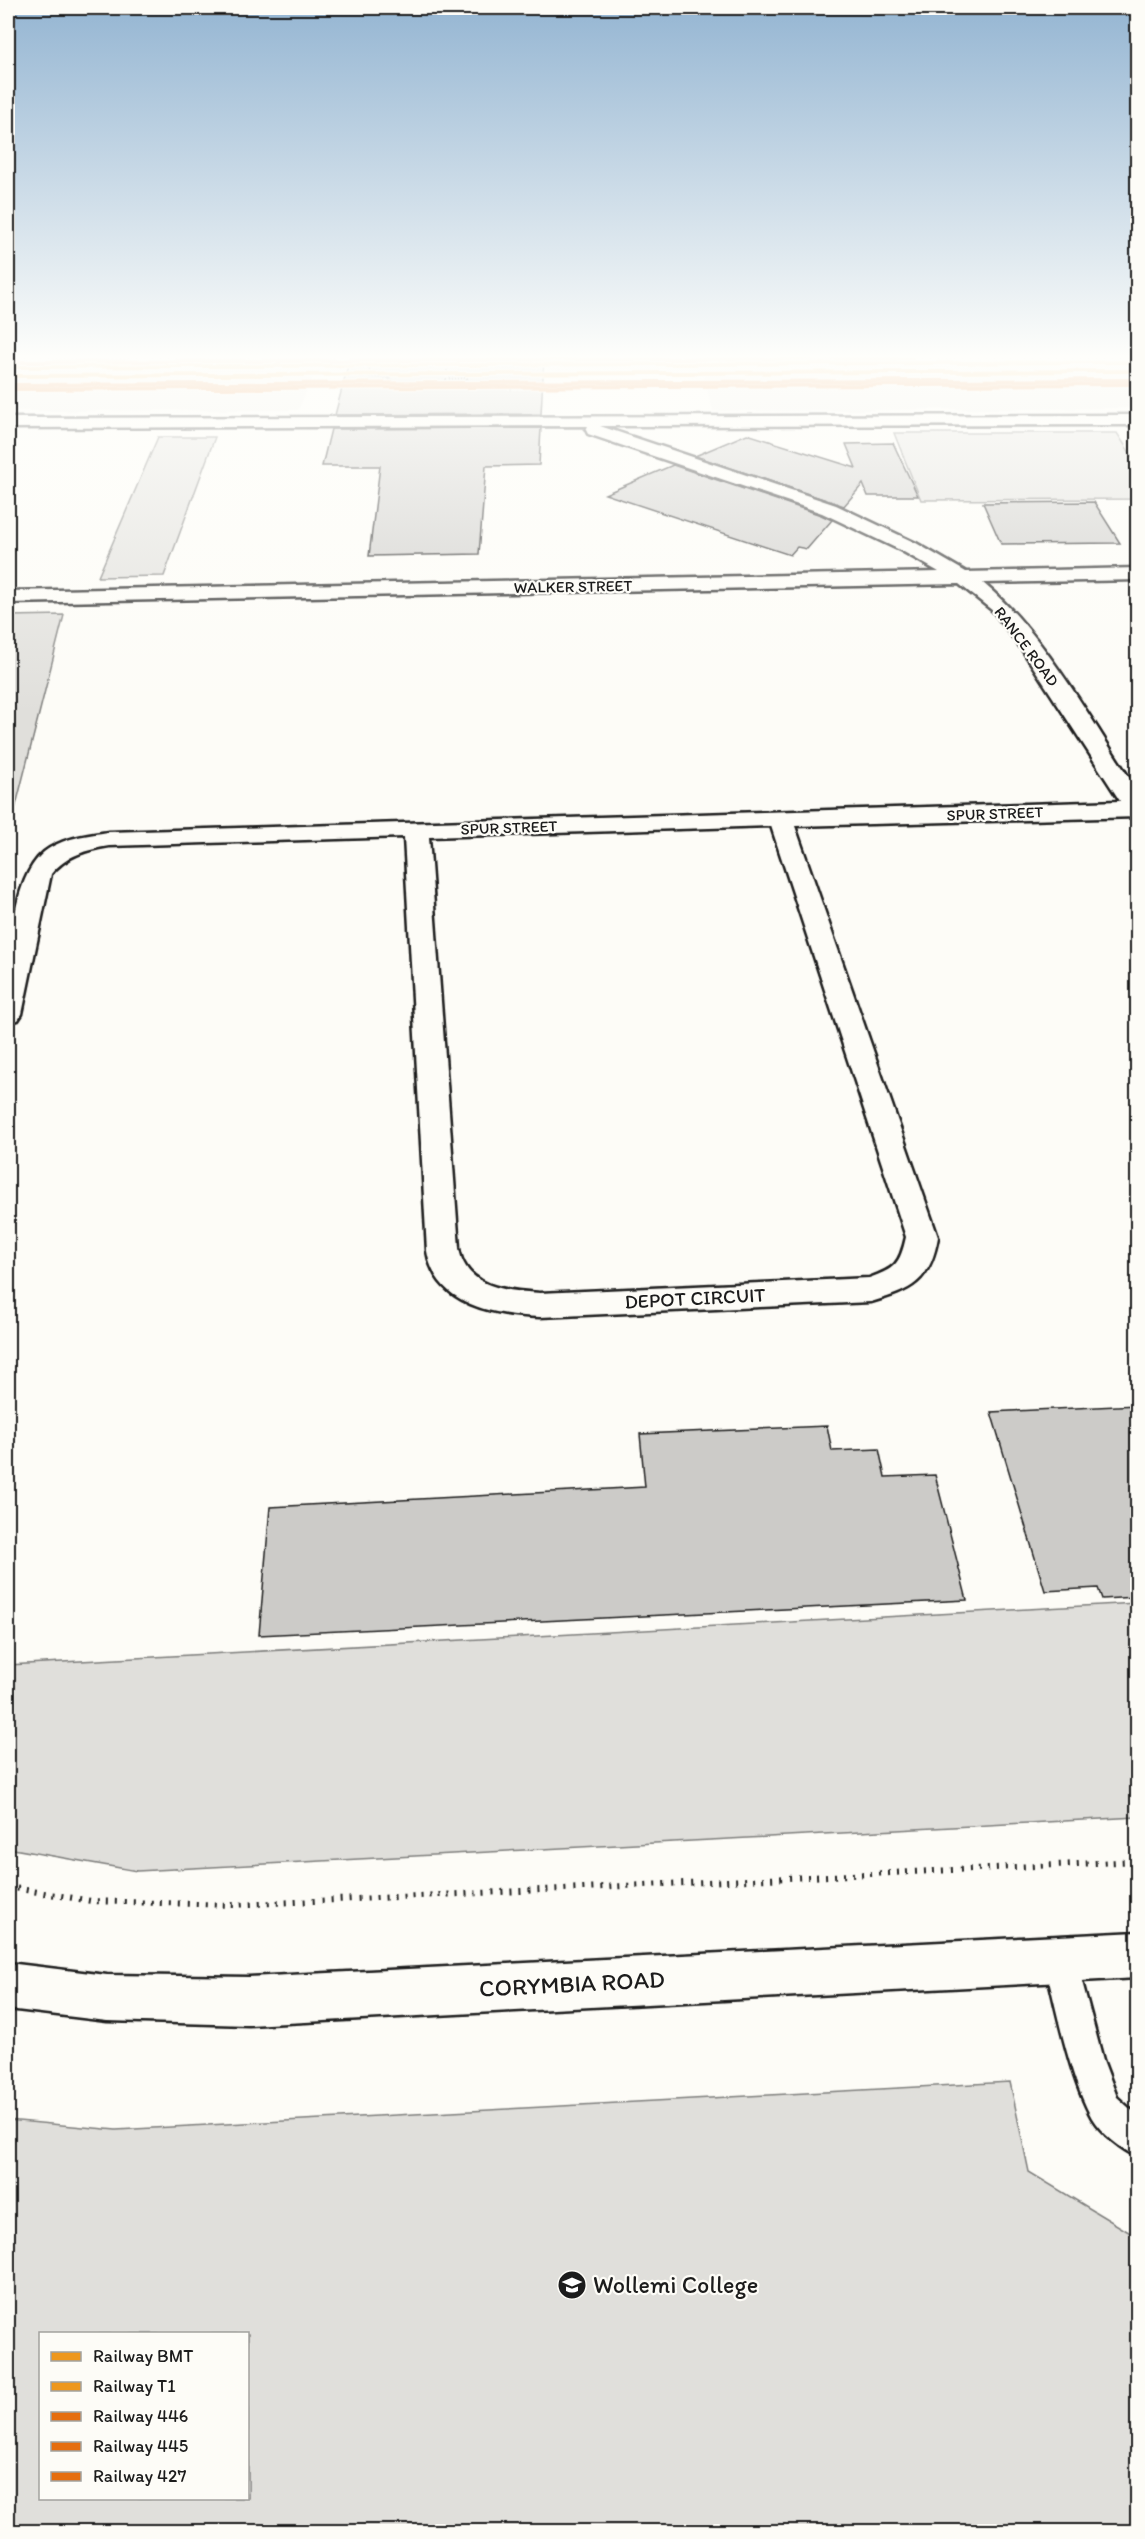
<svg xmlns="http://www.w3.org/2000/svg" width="1145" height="2539" font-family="Itim,sans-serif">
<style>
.built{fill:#eeede9}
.green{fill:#e0dfdb;stroke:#7e7e7c;stroke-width:1.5;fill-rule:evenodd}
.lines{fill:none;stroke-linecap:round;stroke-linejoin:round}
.stream{fill:#797876;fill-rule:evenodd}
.building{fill:#cccbc8;stroke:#1c1c1c;stroke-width:1.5}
.service-casing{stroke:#1c1c1c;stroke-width:5}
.minor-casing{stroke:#1c1c1c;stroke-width:5}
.path-far1{stroke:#1c1c1c;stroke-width:2;stroke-dasharray:1 2;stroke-linecap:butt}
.path{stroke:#1c1c1c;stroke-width:6;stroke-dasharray:2 7;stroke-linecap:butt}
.service{fill:#fdfcf7;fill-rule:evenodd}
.minor{fill:#fdfcf7;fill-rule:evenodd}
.rail-1-casing{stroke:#fdfcf7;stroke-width:6}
.rail-2-casing{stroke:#fdfcf7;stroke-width:6}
.rail-3-casing{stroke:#fdfcf7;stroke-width:6}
.rail-4-casing{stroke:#fdfcf7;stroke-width:6}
.rail-5-casing{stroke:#fdfcf7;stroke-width:6}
.rail-1{stroke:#ee971c;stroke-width:4}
.rail-2{stroke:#ee971c;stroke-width:4}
.rail-3{stroke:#e56e0f;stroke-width:4}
.rail-4{stroke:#e56e0f;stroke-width:4}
.rail-5{stroke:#e56e0f;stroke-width:4}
.labels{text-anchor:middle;stroke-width:4.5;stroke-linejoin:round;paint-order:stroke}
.far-street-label{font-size:16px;fill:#1c1c1c;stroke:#fdfcf7}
.street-label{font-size:20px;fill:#1c1c1c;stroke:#fdfcf7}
.near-street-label{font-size:24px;fill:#1c1c1c;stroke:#fdfcf7}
.near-poi-label{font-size:24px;fill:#1c1c1c;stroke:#fdfcf7;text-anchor:start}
</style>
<rect width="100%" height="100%" fill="#fdfcf7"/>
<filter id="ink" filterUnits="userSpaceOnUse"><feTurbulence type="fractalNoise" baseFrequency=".0167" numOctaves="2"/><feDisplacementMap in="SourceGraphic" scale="12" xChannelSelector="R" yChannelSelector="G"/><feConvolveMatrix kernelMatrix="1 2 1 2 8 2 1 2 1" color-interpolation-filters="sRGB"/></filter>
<g filter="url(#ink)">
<!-- built -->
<path class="built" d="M8,358H328L308,359L307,363L1137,358L1138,408L713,411L703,374L994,372L992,368L321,371L319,376L313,377L298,410L8,411Z"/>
<!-- green -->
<path class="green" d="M894,433H1117L1137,464V499L921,500Z
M158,437H215L164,576L98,577Z
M64,615L8,837V616Z
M1137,1603V1817L137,1871L8,1848V1665Z
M1010,2082L1029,2172L1137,2237V2531H8V2120L116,2130ZM40,2334H248V2498H40Z"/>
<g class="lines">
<!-- stream -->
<path class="stream" d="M191,384L194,388L8,389V385Z"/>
</g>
<!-- building -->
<path class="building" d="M350,358H544L541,414L335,415Z
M541,428L539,465L486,466L479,554L369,556L380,466H322L331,429Z
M747,434L856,468L846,444L893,443L918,496H868L863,484L844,506L695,456Z
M673,465L821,515L832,520L807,549L797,547L790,555L605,494Z
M1094,502L1120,543L1001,544L983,503Z
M1137,1405V1597L1102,1599L1098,1588L1045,1591L991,1412Z
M827,1426L832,1451L879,1449L885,1477L935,1475L967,1600L259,1635L270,1507L645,1487L640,1434Z"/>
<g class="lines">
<!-- service casing -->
<g class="service-casing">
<path id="service" d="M1060,1943L1071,1948L1076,1959L1103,2060L1117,2097L1138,2116V2157C1122,2150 1101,2133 1092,2118C1069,2077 1056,2006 1044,1959L1049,1948Z"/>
</g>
<!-- minor casing -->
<g class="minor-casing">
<path id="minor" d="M1138,415V425L600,426L836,505L916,543L966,572L1138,568V580L983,583C1044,633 1093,724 1138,791V817L795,826L938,1237C930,1282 912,1290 871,1302L540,1317C495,1315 436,1306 427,1251L404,837L109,846C86,850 67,855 51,874L22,1014L18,1020L8,1022C8,977 7,883 44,852C62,838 87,835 109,832L1120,801L1021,648L993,611L959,584L8,603V591L939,572L902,551L822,513L588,434L586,430L588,426L8,428V418ZM771,826L906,1237C900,1264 895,1269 869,1278L540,1293C507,1291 465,1288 459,1248L429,837Z
M1138,1932V1978L249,2025L107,2021L8,2009V1963L107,1975L249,1977Z"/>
</g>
<!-- path-far1 -->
<path class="path-far1" d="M372,358L368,377L390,378L389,381L414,384L512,383L511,391
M486,358V362
M447,370L446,379L467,378V383"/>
<!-- path -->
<path class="path" d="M8,1887L91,1901L233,1905L1138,1861"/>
<!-- service -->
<use href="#service" class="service"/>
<!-- minor -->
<use href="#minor" class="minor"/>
<!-- rail-1 casing -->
<g class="rail-1-casing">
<path id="rail-1" d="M8,367L1138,362"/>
</g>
<!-- rail-2 casing -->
<g class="rail-2-casing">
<path id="rail-2" d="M8,376L1138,371"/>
</g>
<!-- rail-3 casing -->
<g class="rail-3-casing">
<path id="rail-3" d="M8,385L1138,380"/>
</g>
<!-- rail-4 casing -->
<g class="rail-4-casing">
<path id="rail-4" d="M8,362L912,358"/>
</g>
<!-- rail-5 casing -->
<g class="rail-5-casing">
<path id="rail-5" d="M8,389L1138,384"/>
</g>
<!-- rail-1 -->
<use href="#rail-1" class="rail-1"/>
<!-- rail-2 -->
<use href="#rail-2" class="rail-2"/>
<!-- rail-3 -->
<use href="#rail-3" class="rail-3"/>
<!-- rail-4 -->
<use href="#rail-4" class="rail-4"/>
<!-- rail-5 -->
<use href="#rail-5" class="rail-5"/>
</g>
</g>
<!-- sky -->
<linearGradient id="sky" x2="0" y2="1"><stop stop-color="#94b5d2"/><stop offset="0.5" stop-color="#fefefb"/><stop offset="1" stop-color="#fefefb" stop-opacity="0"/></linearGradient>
<rect width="1145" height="713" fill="url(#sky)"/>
<!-- icons -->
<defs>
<g id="school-disc" transform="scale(1.5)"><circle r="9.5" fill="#1c1c1c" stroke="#fdfcf7"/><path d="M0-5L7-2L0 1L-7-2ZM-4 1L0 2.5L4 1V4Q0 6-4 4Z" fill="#fff"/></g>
</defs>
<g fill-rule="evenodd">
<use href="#school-disc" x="572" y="2285"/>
</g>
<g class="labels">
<!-- far-street labels -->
<g class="far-street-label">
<text transform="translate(573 586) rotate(-1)" y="6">WALKER STREET</text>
<text transform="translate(1027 646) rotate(53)" y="6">RANCE ROAD</text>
<text transform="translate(995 813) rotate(-2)" y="6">SPUR STREET</text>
<text transform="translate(509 827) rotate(-2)" y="6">SPUR STREET</text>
</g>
<!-- street labels -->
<g class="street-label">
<text transform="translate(695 1298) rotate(-3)" y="7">DEPOT CIRCUIT</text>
</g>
<!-- near-street labels -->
<g class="near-street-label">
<text transform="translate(572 1984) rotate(-3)" y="8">CORYMBIA ROAD</text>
</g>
<!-- near-poi labels -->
<g class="near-poi-label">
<text x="593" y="2293">Wollemi College</text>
</g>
</g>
<!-- margin -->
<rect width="1145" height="2539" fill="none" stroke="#fdfcf7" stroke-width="30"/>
<rect x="15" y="15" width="1115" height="2509" fill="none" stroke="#1c1c1c" stroke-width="2" filter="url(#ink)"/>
<!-- legend -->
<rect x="39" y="2332" width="210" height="168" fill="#fdfcf7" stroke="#a3a29f" stroke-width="1.5"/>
<rect x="51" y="2352" width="30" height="9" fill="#ee971c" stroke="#a3a29f" stroke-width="1.5"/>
<text x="93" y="2362" font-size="18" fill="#1c1c1c">Railway BMT</text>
<rect x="51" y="2382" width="30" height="9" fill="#ee971c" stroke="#a3a29f" stroke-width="1.5"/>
<text x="93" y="2392" font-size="18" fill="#1c1c1c">Railway T1</text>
<rect x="51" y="2412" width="30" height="9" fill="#e56e0f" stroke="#a3a29f" stroke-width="1.5"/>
<text x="93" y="2422" font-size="18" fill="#1c1c1c">Railway 446</text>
<rect x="51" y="2442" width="30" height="9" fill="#e56e0f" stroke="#a3a29f" stroke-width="1.5"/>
<text x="93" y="2452" font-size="18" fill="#1c1c1c">Railway 445</text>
<rect x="51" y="2472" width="30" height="9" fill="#e56e0f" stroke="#a3a29f" stroke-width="1.5"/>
<text x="93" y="2482" font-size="18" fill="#1c1c1c">Railway 427</text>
</svg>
